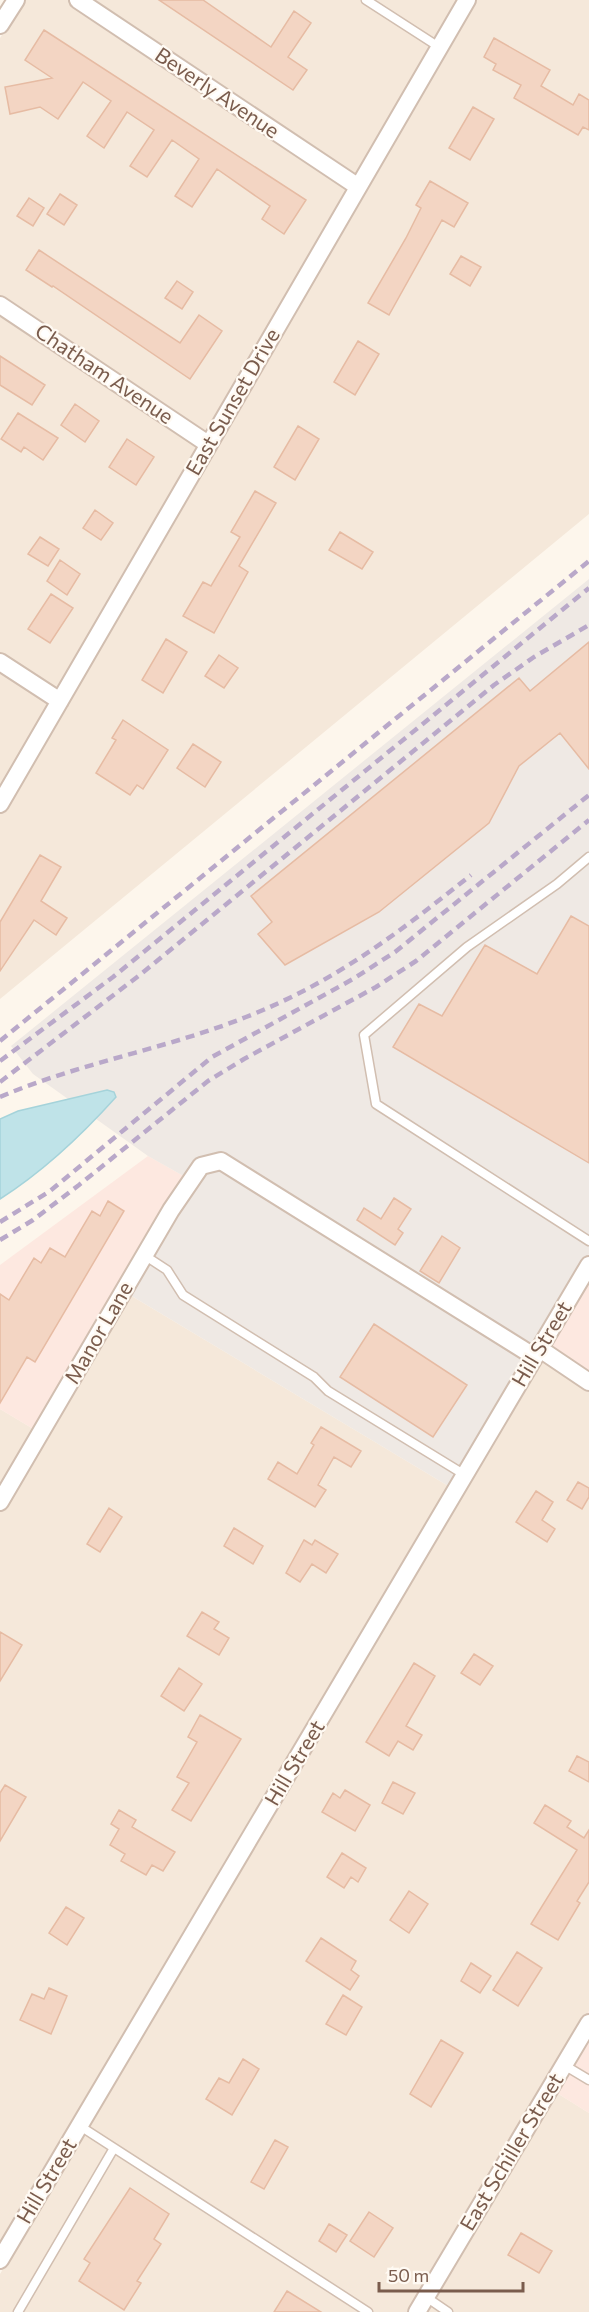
<svg xmlns="http://www.w3.org/2000/svg" width="589" height="2312" font-family="Commissioner,sans-serif">
<style>
.residential{fill:#f5e8da}
.commercial{fill:#fde8e0}
.industrial{fill:#efe9e4}
.water{fill:#bfe3e8;stroke:#a5d3da;stroke-width:1.5}
.building{fill:#f3d5c3;stroke:#e6bba3;stroke-width:1.5}
.lines{fill:none;stroke-linecap:round;stroke-linejoin:round}
.service-casing{stroke:#d1beb0;stroke-width:11}
.minor-casing{stroke:#d1beb0;stroke-width:20}
.service{stroke:#fff;stroke-width:8}
.minor{stroke:#fff;stroke-width:16}
.rail{stroke:#b9a8c9;stroke-width:4.5;stroke-dasharray:9 6;stroke-linecap:butt}
.labels{text-anchor:middle;stroke-width:4.5;stroke-linejoin:round;paint-order:stroke}
.street-label{font-size:21px;fill:#7a5c4d;stroke:#fffaf3}
</style>
<rect width="100%" height="100%" fill="#fdf6ec"/>
<!-- residential -->
<path class="residential" d="M25,0H589V514L0,999V38Z
M120,1289L450,1487L0,2248V1409L35,1430Z
M543,1356L589,1387V2011L544,2085L589,2113V2312H0V2274Z"/>
<!-- commercial -->
<path class="commercial" d="M148,1156L187,1178L35,1430L0,1409V1265Z
M589,1254V1378L536,1341Z
M589,2011V2113L544,2085Z"/>
<!-- industrial -->
<path class="industrial" d="M589,579V1254L450,1487L120,1289L187,1178L148,1156L33,1074L11,1046Z"/>
<!-- water -->
<path class="water" d="M107,1090L114,1092L116,1097C81,1136 44,1171 0,1199V1119L18,1111Z"/>
<!-- building -->
<path class="building" d="M159,0H203L271,47L294,11L311,23L288,57L307,70L293,90Z
M44,30L306,200L284,234L262,219L270,206L217,169L192,207L175,196L199,159L172,140L147,177L130,166L154,130L127,112L104,148L87,136L111,101L83,82L58,119L40,107L10,114L5,87L52,78L25,60Z
M494,38L550,70L541,86L573,105L579,94L589,100V130L583,127L578,135L514,98L521,85L493,70L496,64L484,57Z
M473,107L494,119L470,160L449,148Z
M430,181L468,203L454,227L442,220L389,315L368,303L406,238L421,208L416,205Z
M60,194L77,205L64,225L47,214Z
M29,198L44,208L33,226L17,216Z
M39,250L180,343L199,315L222,331L190,379L53,286L52,287L26,270Z
M461,256L481,267L470,286L450,274Z
M177,281L193,292L182,309L165,298Z
M358,341L379,354L355,395L334,382Z
M0,356L45,385L32,405L0,385Z
M75,404L99,421L85,442L61,425Z
M18,413L58,438L43,460L24,447L21,452L1,439Z
M298,426L319,439L295,480L274,467Z
M127,439L154,457L136,485L109,467Z
M255,491L276,503L239,566L248,572L214,633L183,616L203,582L211,586L240,537L231,532Z
M95,510L113,523L101,540L83,528Z
M340,532L373,552L362,569L329,550Z
M40,537L59,549L48,566L28,554Z
M60,560L80,574L67,595L47,581Z
M51,594L73,608L50,643L28,629Z
M166,639L187,652L163,693L142,680Z
M589,642V769L560,733L519,766L489,823L379,912L285,965L258,934L272,922L251,896L519,678L530,691Z
M219,655L238,668L224,688L205,676Z
M123,720L168,750L143,789L137,785L130,795L96,773L116,740L112,738Z
M193,744L221,762L205,787L177,768Z
M40,855L61,867L41,901L67,918L56,935L34,920L0,971V922Z
M571,916L589,926V1163L393,1047L419,1004L442,1016L485,945L537,974Z
M394,1198L411,1209L398,1229L403,1233L395,1245L357,1220L364,1208L381,1219Z
M108,1201L124,1211L35,1362L27,1357L0,1403V1294L9,1300L34,1258L41,1263L50,1248L65,1257L92,1211L100,1216Z
M442,1236L460,1248L439,1283L420,1271Z
M374,1324L467,1385L433,1437L340,1377Z
M321,1427L361,1451L351,1467L334,1457L318,1485L326,1490L315,1507L268,1479L278,1462L297,1474L314,1445L311,1443Z
M578,1482L589,1488V1497L582,1509L567,1500Z
M536,1491L553,1502L542,1520L555,1529L547,1542L516,1522Z
M109,1508L122,1517L100,1552L87,1544Z
M234,1528L263,1546L253,1564L224,1546Z
M304,1540L312,1545L315,1540L338,1554L326,1573L312,1564L300,1582L286,1573Z
M202,1612L219,1622L214,1629L229,1638L219,1655L187,1636Z
M0,1632L22,1645L0,1681Z
M474,1654L493,1666L480,1685L461,1673Z
M414,1663L435,1676L406,1726L422,1735L413,1750L398,1741L389,1756L366,1742Z
M179,1668L202,1684L184,1711L161,1696Z
M200,1715L241,1739L191,1821L172,1810L189,1783L177,1777L197,1742L188,1737Z
M577,1756L589,1762V1782L569,1771Z
M393,1782L415,1793L403,1814L382,1803Z
M5,1785L26,1797L0,1841V1793Z
M345,1790L370,1805L355,1831L322,1812L333,1793L340,1798Z
M545,1805L571,1821L567,1827L584,1838L589,1830V1882L577,1901L580,1903L558,1940L531,1924L577,1850L534,1823Z
M119,1810L136,1820L132,1827L175,1852L163,1871L152,1865L146,1875L121,1861L125,1854L110,1845L119,1829L111,1824Z
M342,1853L366,1868L358,1882L351,1877L344,1888L327,1877Z
M409,1891L428,1904L409,1933L390,1920Z
M66,1907L84,1918L67,1945L49,1933Z
M321,1938L356,1961L351,1970L359,1976L350,1990L306,1961Z
M517,1952L542,1968L518,2006L493,1990Z
M471,1963L491,1976L480,1993L461,1981Z
M49,1988L67,1996L51,2034L20,2020L32,1994L44,1999Z
M343,1995L362,2007L346,2035L326,2024Z
M441,2040L463,2053L431,2107L410,2094Z
M243,2059L259,2069L232,2115L206,2099L219,2078L229,2083Z
M275,2140L288,2147L264,2189L251,2182Z
M130,2188L169,2214L154,2239L161,2244L137,2281L141,2283L124,2310L79,2281L90,2263L84,2259Z
M369,2212L393,2228L374,2257L350,2241Z
M329,2224L347,2235L336,2252L319,2241Z
M521,2233L552,2251L539,2273L508,2255Z
M287,2291L321,2312H274Z"/>
<g class="lines">
<!-- service casing -->
<g class="service-casing">
<path id="service" d="M366,0L439,47
M589,857L557,884L467,947L364,1035L376,1104L589,1241
M144,1255L167,1270L183,1295L314,1377L328,1391L465,1475
M564,2065L589,2080
M80,2126L368,2312
M426,2297L448,2312
M18,2312L114,2148"/>
</g>
<!-- minor casing -->
<g class="minor-casing">
<path id="minor" d="M78,0L357,186
M0,25L16,0
M0,305L208,444
M0,662L60,701
M0,804L467,0
M540,1349L589,1382
M0,1502L171,1210L201,1166L221,1161L535,1357
M0,2260L589,1265
M417,2312L589,2023"/>
</g>
<!-- service -->
<use href="#service" class="service"/>
<!-- minor -->
<use href="#minor" class="minor"/>
<!-- rail -->
<path class="rail" d="M0,1041L589,561
M0,1061L113,977L589,588
M0,1082L141,974L494,685L534,657L589,625
M0,1097C79,1063 166,1049 246,1017C335,982 397,934 471,875
M0,1222L50,1191L212,1057L353,979L395,952L589,795
M0,1240L33,1220L79,1185L208,1081L244,1059L376,987L416,961L589,820"/>
</g>
<g class="labels">
<!-- street labels -->
<g class="street-label">
<text transform="translate(217 93) rotate(34)" y="7">Beverly Avenue</text>
<text transform="translate(104 374) rotate(34)" y="7">Chatham Avenue</text>
<text transform="translate(233 402) rotate(-60)" y="7">East Sunset Drive</text>
<text transform="translate(99 1333) rotate(-60)" y="7">Manor Lane</text>
<text transform="translate(542 1344) rotate(-59)" y="7">Hill Street</text>
<text transform="translate(295 1763) rotate(-59)" y="7">Hill Street</text>
<text transform="translate(512 2152) rotate(-59)" y="7">East Schiller Street</text>
<text transform="translate(47 2181) rotate(-59)" y="7">Hill Street</text>
</g>
</g>
<!-- scale -->
<path d="M379 2282v9h144v-9" fill="none" stroke="#7a5c4d" stroke-width="3"/>
<text x="388" y="2282" font-size="18" fill="#7a5c4d" stroke="#fffaf3" stroke-width="4.5" paint-order="stroke">50 m</text>
</svg>
